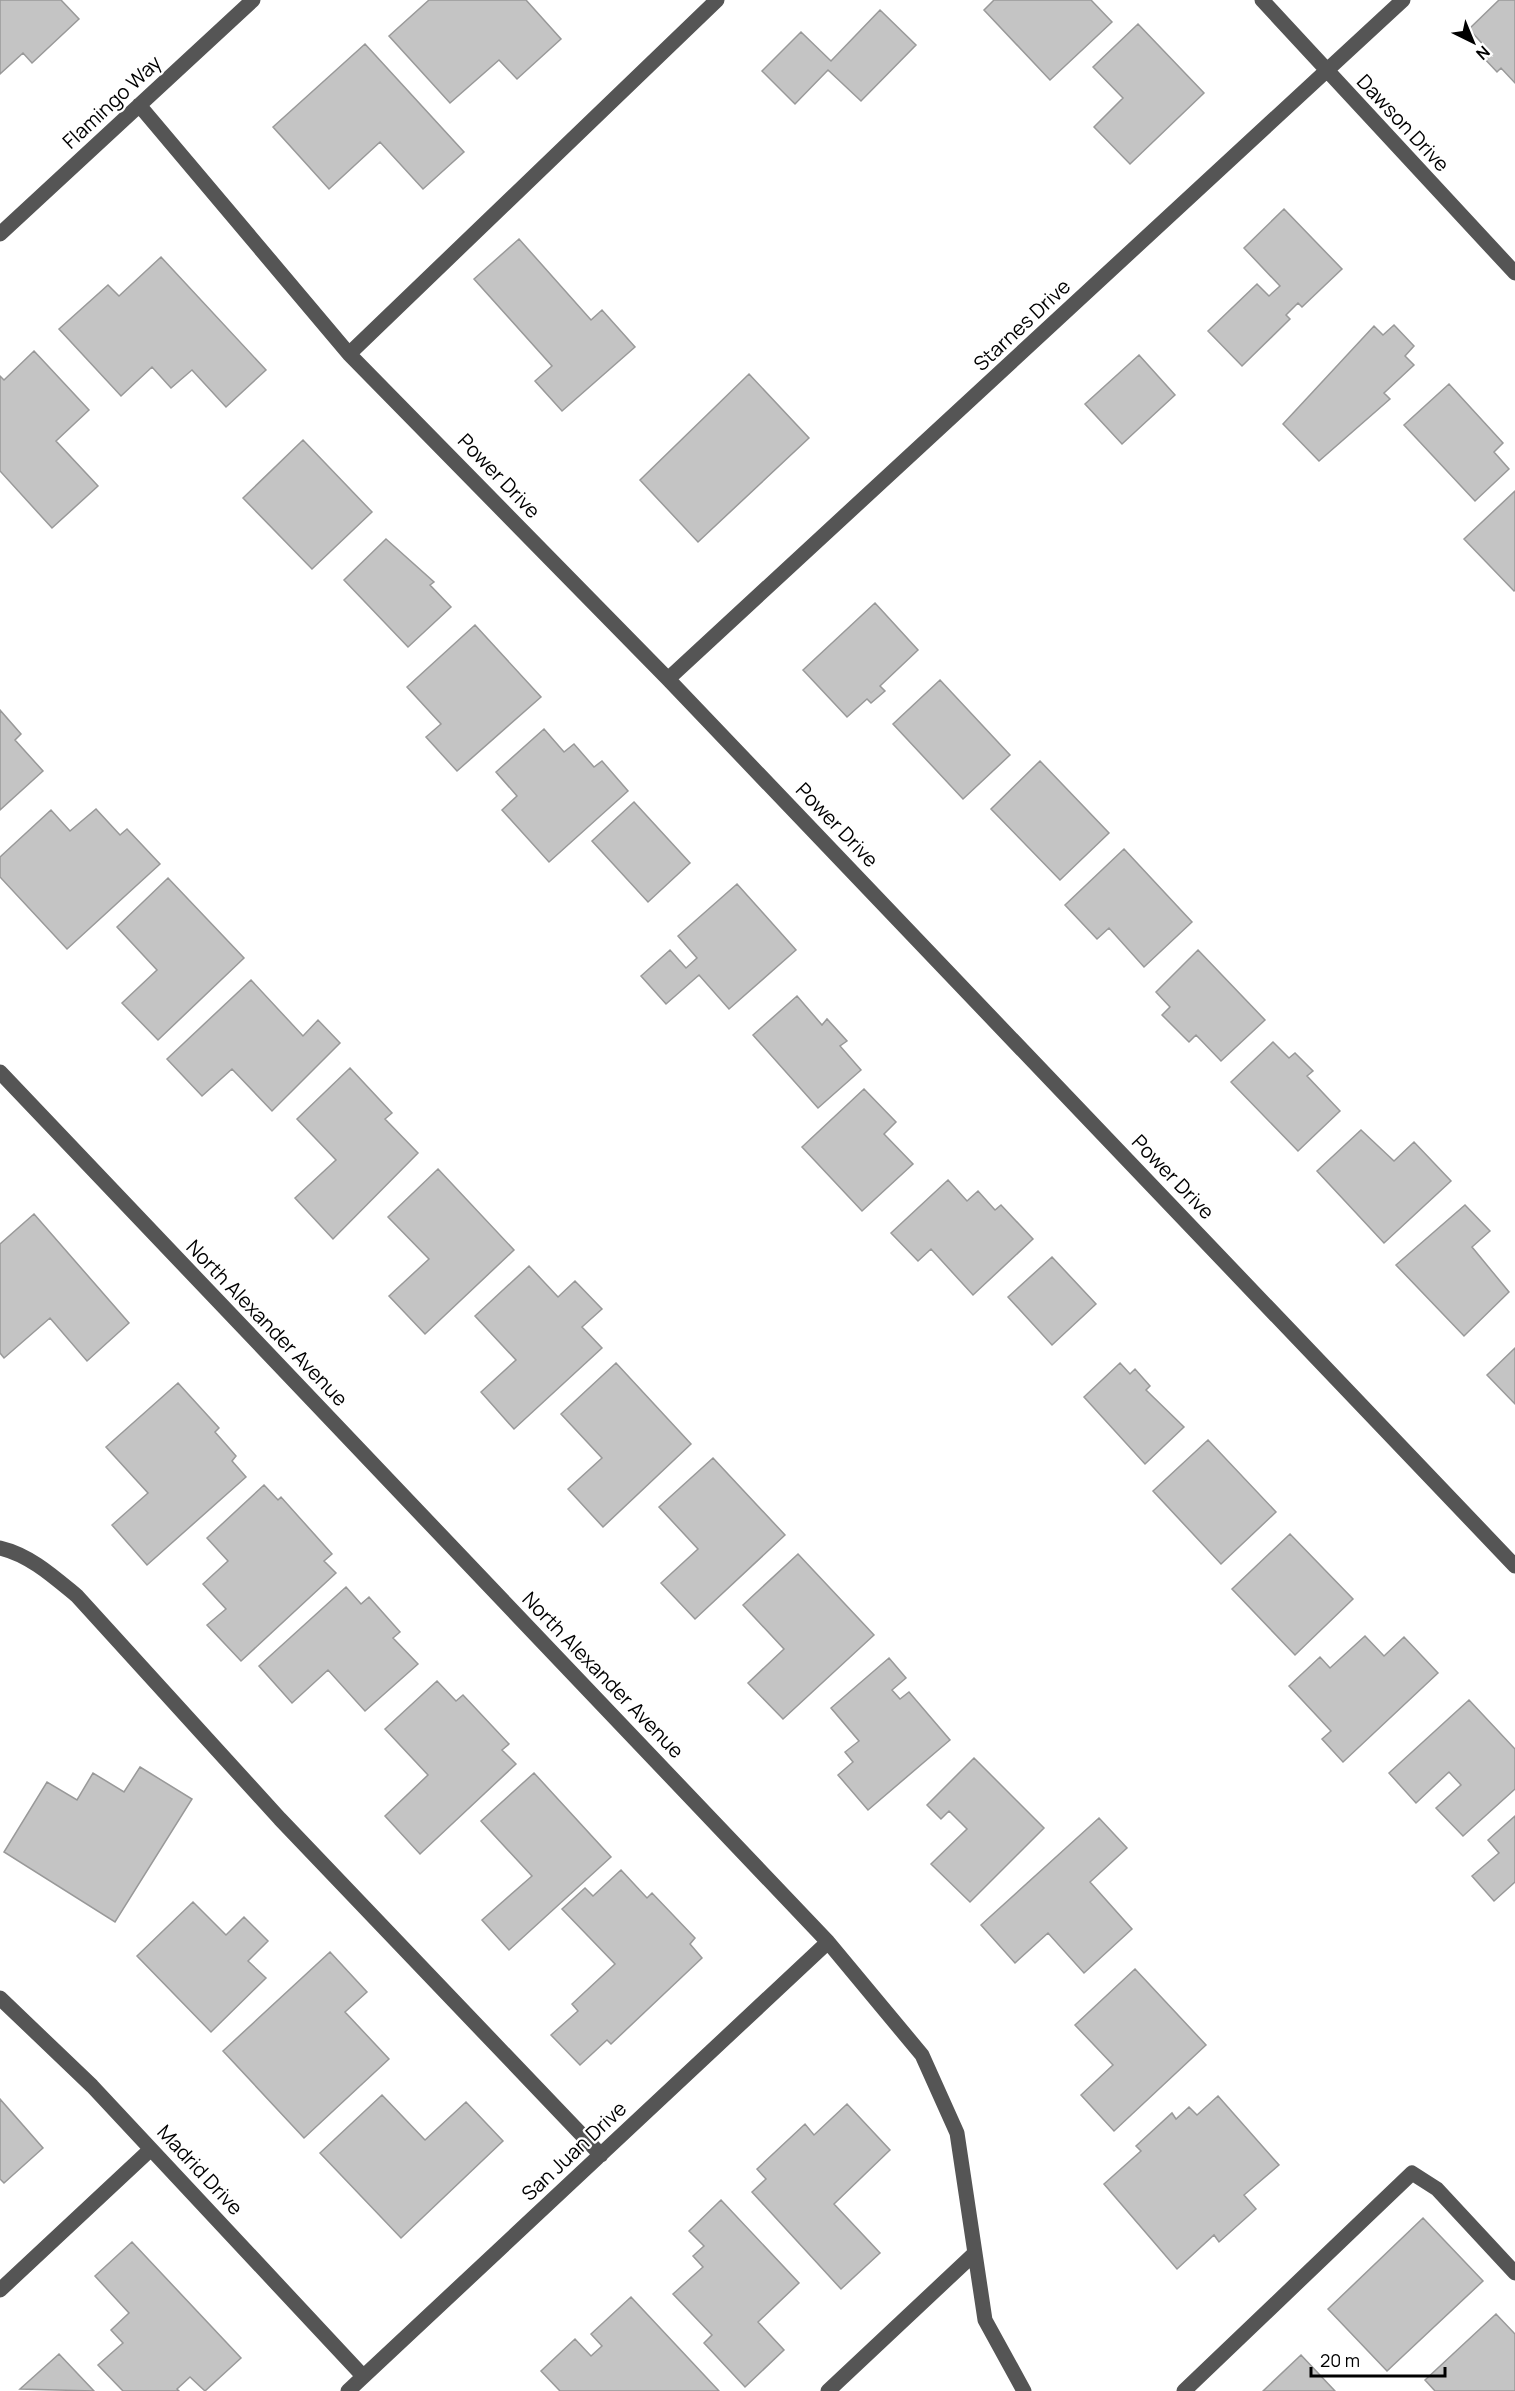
<svg xmlns="http://www.w3.org/2000/svg" width="1515" height="2391" font-family="Manrope,sans-serif">
<style>
.building{fill:#c4c4c4;stroke:#999;stroke-width:1.5}
.lines{fill:none;stroke-linecap:round;stroke-linejoin:round}
.minor{stroke:#555;stroke-width:15}
.labels{text-anchor:middle;stroke-width:4.5;stroke-linejoin:round;paint-order:stroke}
.street-label{font-size:20px;fill:#000;stroke:#fff}
</style>
<rect width="100%" height="100%" fill="#fff"/>
<!-- building -->
<path class="building" d="M0,0H61L79,19L32,63L23,53L0,74Z
M429,0H526L561,39L517,79L499,60L450,103L389,36Z
M994,0H1091L1112,22L1050,80L984,10Z
M1499,0H1515V83L1501,68L1497,72L1482,56L1488,50L1469,29Z
M880,10L916,45L861,101L828,70L795,104L762,71L801,32L831,61Z
M1138,24L1204,93L1130,164L1094,127L1123,98L1093,67Z
M365,44L464,152L423,189L380,142L329,189L273,127Z
M1284,209L1342,269L1302,307L1298,303L1286,315L1290,319L1242,366L1208,331L1257,284L1269,296L1280,286L1244,248Z
M519,239L591,320L602,310L635,347L562,411L535,381L552,366L474,279Z
M161,257L266,370L226,407L192,370L171,388L152,367L121,396L59,329L108,285L119,296Z
M1394,325L1414,346L1405,356L1414,365L1384,393L1390,399L1319,461L1283,424L1374,326L1383,335Z
M34,351L89,410L56,441L98,486L52,528L0,471V376L4,380Z
M1139,355L1175,395L1122,444L1085,404Z
M749,374L809,438L698,542L640,480Z
M1449,384L1503,443L1494,452L1509,469L1475,501L1404,425Z
M303,440L372,512L312,569L243,498Z
M1515,491V590L1514,591L1464,539Z
M386,539L434,582L430,585L451,607L408,647L344,580Z
M875,603L918,650L880,686L885,691L871,703L867,699L847,717L803,670Z
M475,625L541,697L457,771L426,737L441,724L407,687Z
M940,680L1010,755L963,799L893,724Z
M0,710L21,734L15,740L43,771L0,810Z
M544,729L564,752L574,744L594,767L602,761L628,791L549,862L502,810L517,796L496,772Z
M1040,761L1109,833L1060,880L991,809Z
M634,802L690,863L648,902L592,841Z
M96,809L120,835L127,829L160,864L67,949L0,877V857L51,810L70,831Z
M1124,849L1192,922L1144,967L1109,928L1097,939L1065,905Z
M168,878L244,958L158,1040L122,1003L157,970L117,927Z
M737,884L796,950L729,1009L699,975L666,1004L641,976L670,950L686,968L697,958L678,936Z
M1198,950L1265,1020L1221,1061L1196,1035L1189,1042L1162,1015L1170,1007L1156,992Z
M251,980L303,1036L318,1020L340,1043L272,1111L232,1069L202,1096L167,1059Z
M797,996L822,1025L827,1019L847,1041L840,1046L861,1070L818,1108L753,1035Z
M1273,1042L1289,1058L1295,1053L1313,1071L1307,1076L1340,1111L1298,1151L1231,1082Z
M350,1068L392,1113L385,1119L418,1153L333,1239L295,1198L336,1160L297,1119Z
M864,1089L896,1122L884,1134L913,1164L862,1211L802,1147Z
M1361,1130L1394,1161L1414,1142L1451,1181L1384,1243L1317,1171Z
M438,1169L514,1250L425,1334L389,1296L429,1259L388,1217Z
M948,1180L967,1201L978,1191L995,1210L1001,1205L1033,1239L973,1295L931,1249L918,1261L891,1233Z
M1465,1205L1490,1231L1472,1247L1509,1292L1464,1336L1396,1265Z
M34,1214L129,1323L87,1361L50,1318L4,1358L0,1353V1244Z
M1052,1257L1096,1304L1052,1345L1008,1297Z
M529,1266L558,1297L575,1281L602,1309L582,1327L602,1348L514,1429L481,1392L516,1360L475,1316Z
M1515,1348V1404L1487,1375Z
M616,1363L691,1444L603,1527L568,1489L602,1458L561,1414Z
M1120,1363L1130,1374L1135,1369L1150,1386L1146,1390L1184,1427L1145,1464L1084,1397Z
M178,1383L219,1428L215,1432L236,1456L232,1461L246,1477L147,1565L112,1525L148,1493L106,1447Z
M1208,1440L1276,1512L1221,1564L1153,1491Z
M713,1458L785,1535L695,1619L661,1583L698,1549L659,1507Z
M264,1485L278,1500L281,1497L332,1554L324,1561L336,1573L241,1661L207,1625L226,1609L203,1584L228,1561L207,1538Z
M1290,1534L1353,1599L1295,1655L1232,1589Z
M798,1554L874,1635L783,1719L748,1683L784,1649L743,1605Z
M346,1587L361,1604L369,1597L400,1632L393,1638L418,1664L365,1711L328,1670L292,1703L259,1666Z
M1365,1636L1384,1656L1404,1637L1438,1673L1343,1762L1322,1739L1331,1731L1289,1686L1320,1657L1330,1668Z
M889,1658L906,1678L892,1690L900,1699L909,1692L950,1740L868,1810L838,1775L853,1762L845,1752L859,1741L831,1708Z
M437,1681L456,1701L463,1695L509,1744L502,1750L516,1764L420,1854L385,1816L428,1775L385,1729Z
M1469,1700L1515,1749V1789L1463,1836L1436,1808L1461,1785L1449,1772L1416,1803L1389,1773Z
M974,1758L1044,1828L970,1902L931,1864L967,1829L949,1811L941,1819L927,1805Z
M140,1767L192,1799L115,1922L4,1852L47,1782L77,1800L93,1773L124,1792Z
M534,1773L611,1857L509,1950L482,1920L532,1876L481,1821Z
M1515,1816V1882L1494,1901L1472,1876L1499,1853L1488,1840Z
M1099,1818L1127,1848L1090,1882L1132,1929L1084,1973L1048,1933L1015,1963L981,1925Z
M621,1870L647,1898L652,1893L695,1938L690,1944L702,1958L611,2044L607,2040L580,2065L551,2035L578,2011L572,2004L615,1964L562,1909L585,1888L593,1896Z
M193,1902L226,1935L244,1917L268,1941L248,1961L266,1978L211,2032L137,1956Z
M330,1952L367,1992L345,2012L389,2059L304,2138L223,2051Z
M1135,1969L1206,2045L1114,2131L1081,2095L1113,2065L1075,2025Z
M382,2095L425,2140L466,2102L503,2141L401,2238L320,2153Z
M1218,2096L1279,2165L1244,2195L1256,2209L1219,2242L1214,2235L1177,2269L1104,2184L1141,2151L1136,2146L1172,2113L1176,2119L1189,2107L1197,2115Z
M0,2099L43,2148L4,2183L0,2179Z
M847,2104L890,2150L834,2204L880,2253L841,2289L752,2192L766,2179L757,2169L805,2124L814,2135Z
M721,2200L799,2283L758,2322L784,2350L745,2387L704,2343L712,2335L673,2294L703,2267L693,2256L704,2246L689,2231Z
M1423,2218L1483,2281L1387,2371L1328,2309Z
M132,2242L241,2358L205,2391L190,2377L177,2389L179,2391H123L98,2365L123,2343L111,2330L129,2313L95,2276Z
M631,2297L719,2391H560L541,2371L575,2339L591,2356L602,2346L591,2334Z
M1496,2314L1515,2334V2391H1435L1425,2380Z
M59,2354L94,2391L20,2389Z
M1301,2355L1335,2391H1263Z"/>
<g class="lines">
<!-- minor -->
<path class="minor" d="M1262,0L1515,273
M139,105L349,354L668,679L1515,1566
M0,234L253,0
M349,354L717,0
M668,679L1403,0
M0,1072L828,1942L922,2055L957,2133L985,2320L1024,2391
M0,1548C30,1555 54,1577 77,1596L280,1819L601,2155
M0,1998L92,2086L363,2376
M0,2290L151,2149
M348,2391L828,1942
M828,2391L975,2253
M1184,2391L1412,2173L1437,2189L1515,2273"/>
</g>
<g class="labels">
<!-- street labels -->
<g class="street-label">
<text transform="translate(112 102) rotate(-43)" y="7">Flamingo Way</text>
<text transform="translate(1403 123) rotate(47)" y="7">Dawson Drive</text>
<text transform="translate(1022 325) rotate(-43)" y="7">Starnes Drive</text>
<text transform="translate(499 476) rotate(46)" y="7">Power Drive</text>
<text transform="translate(837 825) rotate(46)" y="7">Power Drive</text>
<text transform="translate(1173 1177) rotate(46)" y="7">Power Drive</text>
<text transform="translate(267 1323) rotate(46)" y="7">North Alexander Avenue</text>
<text transform="translate(603 1675) rotate(46)" y="7">North Alexander Avenue</text>
<text transform="translate(574 2151) rotate(-43)" y="7">San Juan Drive</text>
<text transform="translate(200 2170) rotate(47)" y="7">Madrid Drive</text>
</g>
</g>
<!-- north arrow -->
<g transform="translate(1473 42) rotate(137)" stroke="#ffffff" stroke-width="4.5" paint-order="stroke">
<path d="M0-4.5L10 22L0 15L-10 22Z" fill="#000000"/>
<text y="-9" font-size="16" font-weight="bold" text-anchor="middle" fill="#000000">N</text>
</g>
<!-- scale -->
<path d="M1311 2367v9h134v-9" fill="none" stroke="#000000" stroke-width="3"/>
<text x="1320" y="2367" font-size="18" fill="#000000" stroke="#ffffff" stroke-width="4.5" paint-order="stroke">20 m</text>
</svg>
